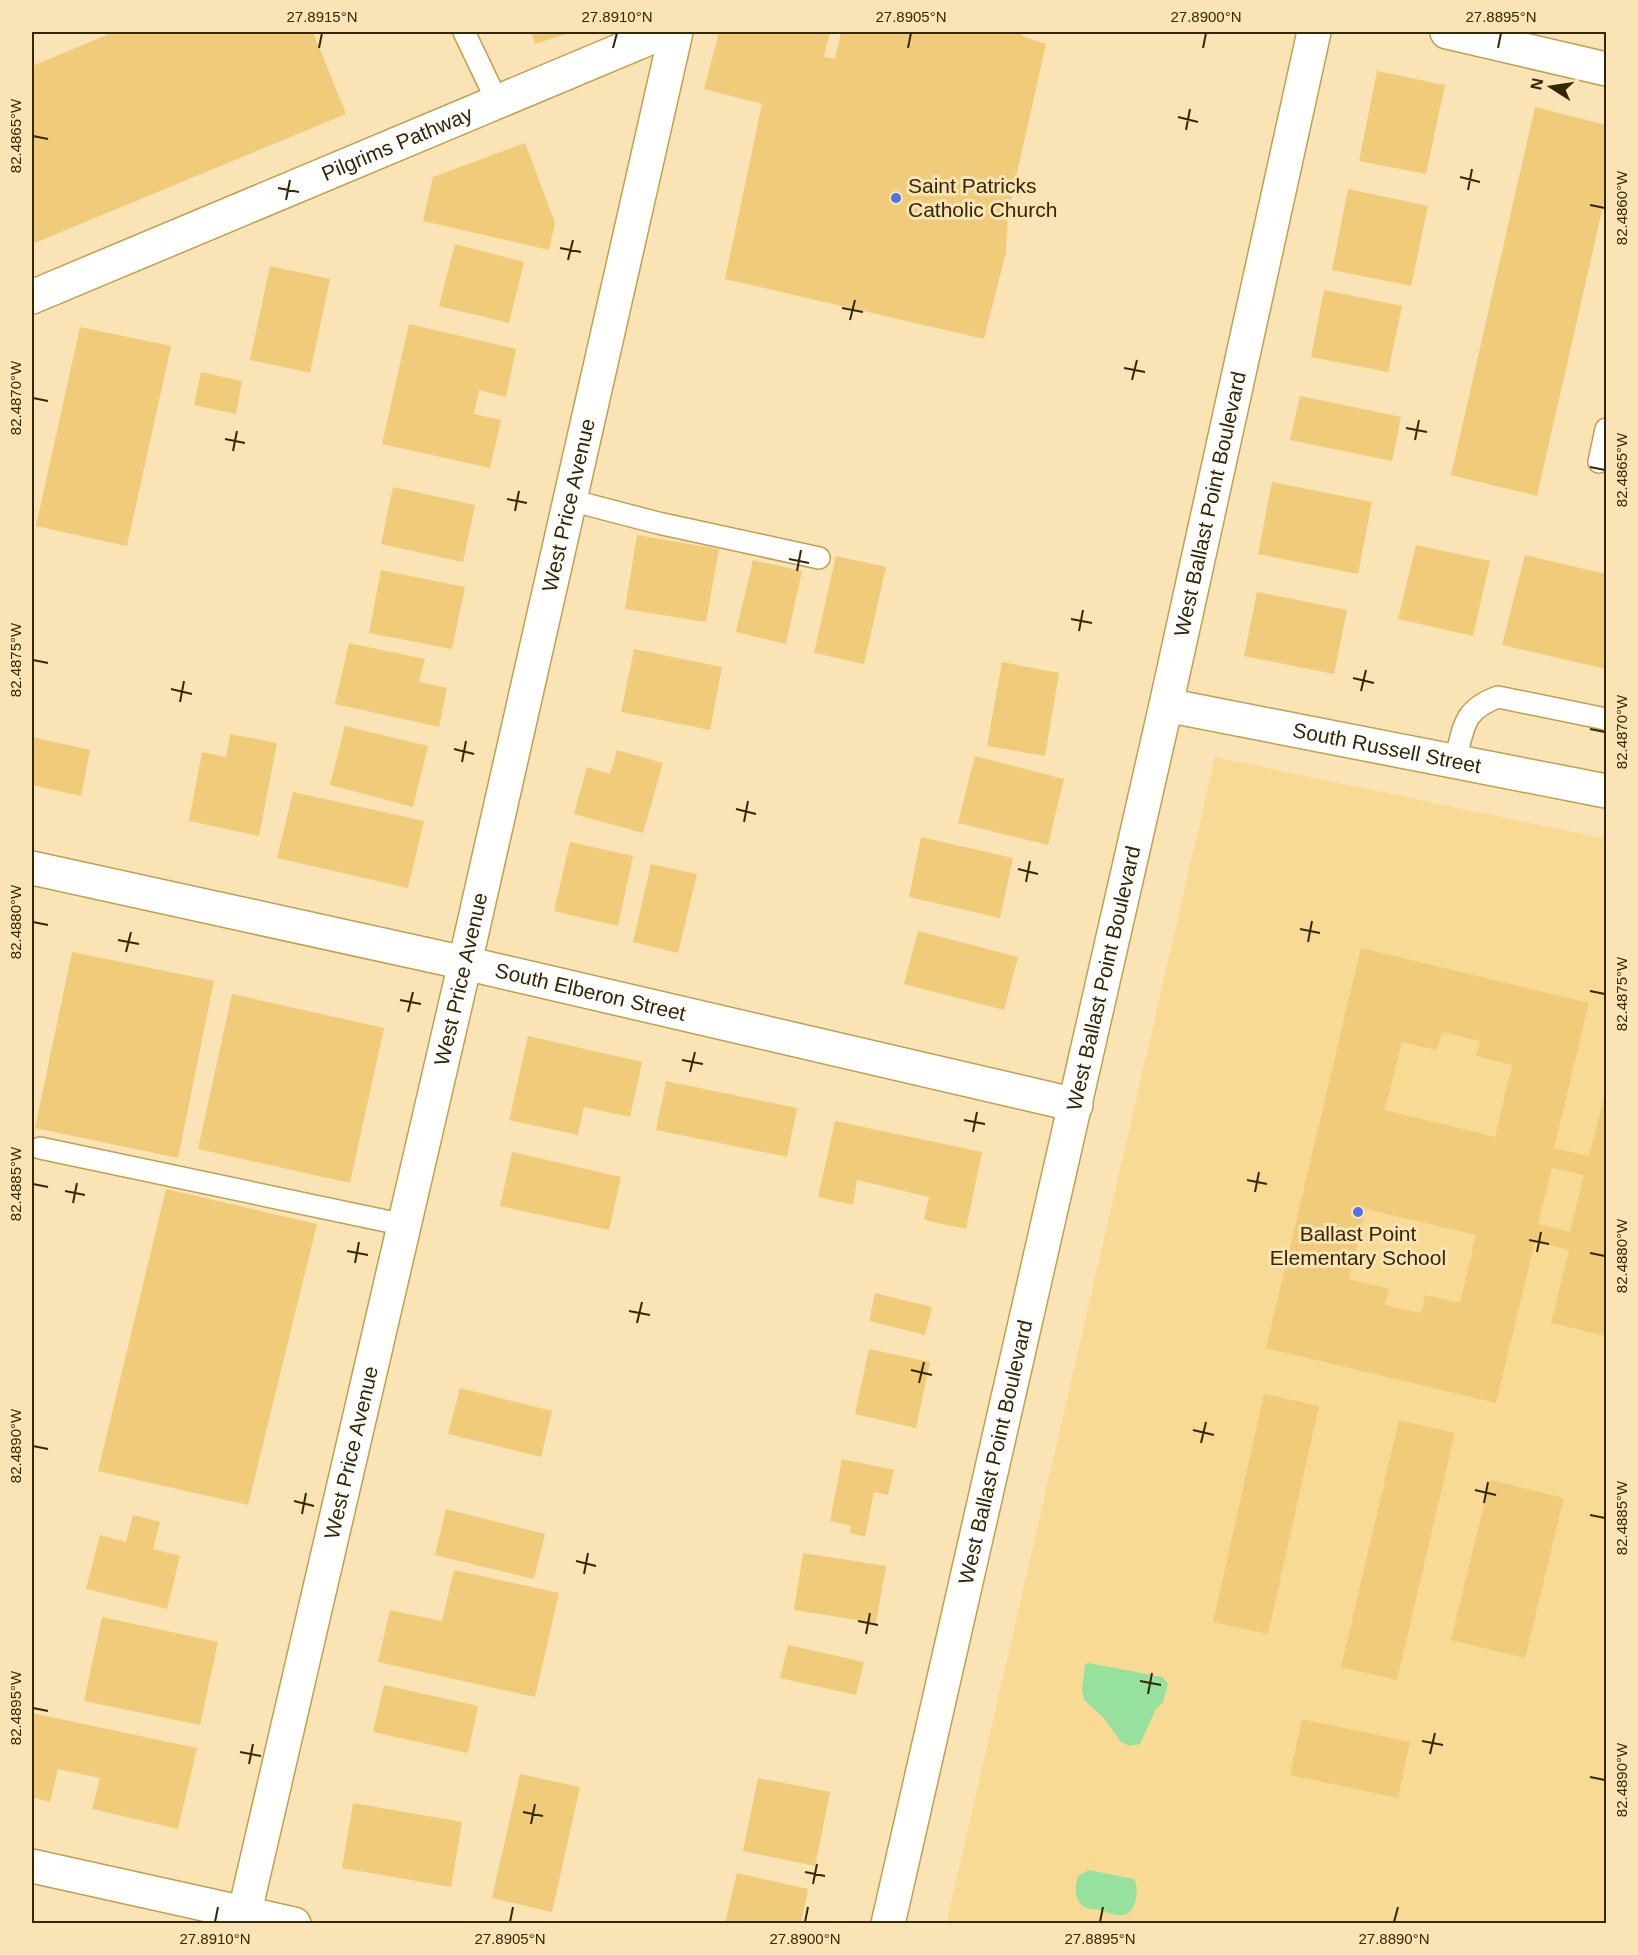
<svg xmlns="http://www.w3.org/2000/svg" width="1638" height="1955" font-family="Arial,sans-serif">
<style>
.built{fill:#f9da94}
.green{fill:#97e19e}
.building{fill:#f0cc7a;fill-rule:evenodd}
.lines{fill:none;stroke-linecap:round;stroke-linejoin:round}
.lane-casing{stroke:#c19f4d;stroke-width:24}
.street-casing{stroke:#c19f4d;stroke-width:36}
.secondary-casing{stroke:#c19f4d;stroke-width:36}
.lane{stroke:#fff;stroke-width:21}
.street{stroke:#fff;stroke-width:33}
.secondary{stroke:#fff;stroke-width:33}
.ticks{fill:none;stroke:#352703;stroke-width:2}
.poi-dot{fill:#4d74e7;stroke:#fae4b5;stroke-width:2}
.labels{text-anchor:middle;stroke-width:6;stroke-linejoin:round;paint-order:stroke}
.street-label{font-size:21px;fill:#352703;stroke:#fae4b5}
.poi-label{font-size:21px;fill:#352703;stroke:#fae4b5;text-anchor:start}
.neatline{fill:none;stroke:#352703;stroke-width:2}
.ticks-label{font-size:15px;text-anchor:middle;fill:#352703}
</style>
<rect width="100%" height="100%" fill="#fae4b5"/>
<!-- built -->
<path class="built" d="M1215,757L1606,839V1923L946,1924Z"/>
<!-- green -->
<path class="green" d="M1088,1663L1152,1675L1162,1677L1168,1684L1163,1702L1156,1709L1140,1744L1130,1746L1121,1742L1103,1717L1084,1700L1082,1691L1085,1664Z
M1089,1870L1134,1879C1140,1888 1136,1913 1124,1915C1116,1917 1108,1912 1101,1910C1096,1909 1091,1910 1087,1908C1073,1903 1075,1888 1078,1876Z"/>
<!-- building -->
<path class="building" d="M114,32H313L346,114L32,244V66Z
M531,32H573L535,44Z
M719,32H830L824,57L835,59L841,32H1023L1022,36L1046,44L1008,213L1006,252L984,339L725,279L762,104L704,89Z
M1377,71L1445,85L1426,174L1359,161Z
M1535,107L1606,125V193L1537,496L1451,475Z
M525,143L555,223L549,250L423,221L433,177Z
M1348,189L1428,206L1411,286L1332,270Z
M455,244L524,262L509,323L439,306Z
M270,266L330,279L310,373L250,360Z
M1324,290L1402,306L1388,372L1311,357Z
M409,324L516,349L506,397L479,390L474,414L501,420L490,468L382,444Z
M80,327L171,346L127,546L36,526Z
M201,372L242,381L236,414L194,405Z
M1300,396L1401,417L1392,461L1290,440Z
M1272,482L1372,502L1358,574L1258,554Z
M393,487L475,505L463,562L381,544Z
M637,535L719,549L706,622L625,609Z
M1416,545L1490,561L1473,636L1398,619Z
M1525,555L1606,574V669L1502,645Z
M836,556L886,567L864,664L814,653Z
M753,560L802,571L786,644L736,632Z
M381,570L465,587L452,649L369,633Z
M1257,592L1347,610L1334,674L1244,656Z
M349,643L425,659L419,682L447,688L439,727L335,704Z
M634,649L722,667L710,730L621,712Z
M1002,662L1059,673L1045,756L987,746Z
M345,726L428,746L413,807L330,785Z
M230,734L277,743L259,836L189,821L202,752L226,757Z
M32,737L90,750L81,796L32,785Z
M617,750L663,763L643,833L574,814L587,767L610,774Z
M975,756L1064,779L1048,845L958,823Z
M293,792L424,821L408,888L277,858Z
M921,837L1013,858L1000,918L909,897Z
M570,842L633,856L618,926L554,911Z
M651,864L697,874L678,953L633,942Z
M918,931L1018,957L1004,1010L904,984Z
M1361,948L1589,1003L1554,1148L1589,1156L1606,1089V1336L1551,1323L1569,1250L1535,1242L1496,1403L1266,1348ZM1442,1032L1480,1041L1476,1056L1512,1065L1495,1137L1385,1110L1402,1042L1437,1050ZM1552,1168L1584,1175L1570,1232L1538,1224ZM1366,1209L1476,1235L1460,1303L1425,1295L1421,1313L1385,1305L1389,1289L1349,1279Z
M72,952L214,981L178,1158L35,1128Z
M232,994L384,1028L350,1183L198,1149Z
M528,1036L642,1062L630,1117L584,1107L578,1135L509,1120Z
M666,1081L797,1108L787,1157L656,1130Z
M835,1121L982,1152L966,1229L924,1220L929,1197L857,1180L853,1205L818,1197Z
M512,1152L621,1177L609,1230L500,1206Z
M166,1189L317,1224L248,1505L98,1471Z
M875,1293L932,1307L925,1335L869,1321Z
M869,1349L930,1362L916,1428L855,1414Z
M460,1388L552,1411L541,1457L448,1434Z
M1264,1394L1319,1406L1268,1634L1213,1622Z
M1399,1420L1455,1433L1397,1680L1341,1667Z
M842,1459L894,1470L888,1495L874,1492L865,1537L850,1533L851,1526L830,1521Z
M1490,1480L1564,1498L1525,1658L1451,1640Z
M446,1509L545,1534L534,1579L435,1555Z
M133,1515L160,1522L153,1549L180,1556L167,1609L86,1589L100,1535L126,1542Z
M803,1553L886,1566L876,1623L794,1610Z
M454,1570L559,1593L535,1697L378,1662L390,1610L442,1621Z
M102,1617L218,1642L200,1725L84,1701Z
M788,1645L864,1662L856,1695L780,1678Z
M384,1685L478,1706L468,1753L373,1732Z
M32,1713L197,1748L178,1829L92,1809L100,1778L58,1769L50,1802L32,1797Z
M1302,1719L1410,1742L1398,1798L1290,1775Z
M520,1774L580,1787L552,1912L492,1898Z
M758,1778L830,1792L815,1866L743,1851Z
M353,1803L462,1822L451,1887L342,1868Z
M737,1873L808,1889L801,1923H725Z"/>
<g class="lines">
<!-- lane casing -->
<g class="lane-casing">
<path id="lane" d="M464,32L497,101
M1599,462L1606,429
M570,500L658,523L819,558
M1455,761C1464,728 1462,710 1498,697L1606,719
M40,1148L405,1225"/>
</g>
<!-- street casing -->
<g class="street-casing">
<g id="street">
<path id="s1" d="M32,297L664,32"/>
<path id="s2" d="M1166,705L1606,791"/>
<path id="s3" d="M32,868L465,963L1076,1105"/>
<path d="M32,1866L294,1924"/>
<path id="s4" d="M242,1924L465,963L676,32"/>
<path id="s5" d="M888,1924L1166,705L1314,32"/>
</g>
</g>
<!-- secondary casing -->
<g class="secondary-casing">
<path id="secondary" d="M1447,32L1606,69"/>
</g>
<!-- lane -->
<use href="#lane" class="lane"/>
<!-- street -->
<use href="#street" class="street"/>
<!-- secondary -->
<use href="#secondary" class="secondary"/>
</g>
<!-- ticks -->
<path class="ticks" d="M319,48L322,33M613,48L617,33M908,48L911,33M1203,48L1206,33M1498,48L1501,33M1178,117L1198,122M1186,130L1190,109M33,136L48,139M1460,177L1480,182M278,188L299,192M1468,190L1472,169M286,200L290,180M1590,205L1605,208M560,248L581,252M568,260L573,240M842,308L863,312M850,320L855,300M1124,368L1145,372M1132,380L1137,360M33,398L48,401M1406,428L1427,432M225,439L245,443M1415,440L1419,420M233,451L237,431M1590,467L1605,470M507,499L527,503M515,511L519,491M789,559L809,563M797,571L801,550M1071,619L1092,623M1079,631L1083,610M33,660L48,663M1353,678L1374,683M171,689L192,694M1361,691L1366,670M180,702L184,681M1590,729L1605,732M454,749L474,754M462,762L466,741M736,809L756,814M744,822L748,801M1018,869L1038,874M1026,882L1030,861M33,922L48,925M1300,929L1320,933M118,940L139,944M1308,942L1312,921M126,952L131,932M1590,991L1605,994M400,1000L421,1004M408,1012L413,992M682,1060L703,1064M690,1072L695,1052M964,1120L985,1124M973,1132L977,1112M1247,1180L1267,1184M33,1184L48,1187M65,1191L85,1195M1255,1192L1259,1172M73,1203L77,1183M1529,1240L1549,1244M347,1251L368,1255M1537,1252L1541,1232M1590,1253L1605,1256M355,1263L359,1242M629,1311L650,1315M637,1323L642,1302M911,1370L932,1375M919,1383L924,1362M1193,1430L1214,1435M1201,1443L1206,1422M33,1446L48,1449M1475,1490L1496,1495M294,1501L314,1506M1484,1503L1488,1482M302,1514L306,1493M1590,1515L1605,1518M576,1561L596,1566M584,1574L588,1553M858,1621L878,1625M866,1634L870,1613M1140,1681L1161,1685M1148,1694L1152,1673M33,1708L48,1711M1422,1741L1443,1745M240,1752L261,1756M1430,1754L1435,1733M249,1764L253,1744M1590,1777L1605,1780M523,1812L543,1816M531,1824L535,1804M805,1872L825,1876M813,1884L817,1864M215,1922L218,1907M510,1922L513,1907M805,1922L808,1907M1100,1922L1103,1907M1394,1922L1398,1907"/>
<!-- markers -->
<g class="poi-dot">
<circle cx="896" cy="198" r="6"/>
<circle cx="1358" cy="1212" r="6"/>
</g>
<g class="labels">
<!-- street labels -->
<g class="street-label">
<text dy="7" stroke="none"><textPath href="#s1" startOffset="396">Pilgrims Pathway</textPath></text>
<text dy="7" stroke="none"><textPath href="#s4" startOffset="1456">West Price Avenue</textPath></text>
<text dy="7" stroke="none"><textPath href="#s5" startOffset="1456">West Ballast Point Boulevard</textPath></text>
<text dy="7" stroke="none"><textPath href="#s2" startOffset="225">South Russell Street</textPath></text>
<text dy="7" stroke="none"><textPath href="#s4" startOffset="970">West Price Avenue</textPath></text>
<text dy="7" stroke="none"><textPath href="#s5" startOffset="970">West Ballast Point Boulevard</textPath></text>
<text dy="7" stroke="none"><textPath href="#s3" startOffset="572">South Elberon Street</textPath></text>
<text dy="7" stroke="none"><textPath href="#s4" startOffset="484">West Price Avenue</textPath></text>
<text dy="7" stroke="none"><textPath href="#s5" startOffset="484">West Ballast Point Boulevard</textPath></text>
</g>
<!-- poi labels -->
<g class="poi-label">
<text x="908" y="193">Saint Patricks<tspan x="908" dy="24">Catholic Church</tspan></text>
<text x="1358" y="1241" text-anchor="middle">Ballast Point<tspan x="1358" dy="24">Elementary School</tspan></text>
</g>
</g>
<!-- border -->
<rect width="1638" height="1955" fill="none" stroke="#fae4b5" stroke-width="66"/>
<!-- north arrow -->
<g transform="translate(1551 87) rotate(282)" stroke="#fae4b5" stroke-width="4.5" paint-order="stroke">
<path d="M0-4.5L10 22L0 15L-10 22Z" fill="#352703"/>
<text y="-9" font-size="16" font-weight="bold" text-anchor="middle" fill="#352703">N</text>
</g>
<rect x="33" y="33" width="1572" height="1889" class="neatline"/>
<g class="ticks-label">
<text x="322" y="22">27.8915°N</text>
<text x="617" y="22">27.8910°N</text>
<text x="911" y="22">27.8905°N</text>
<text x="1206" y="22">27.8900°N</text>
<text x="1501" y="22">27.8895°N</text>
<text transform="translate(16 136) rotate(-90)" y="5">82.4865°W</text>
<text transform="translate(1622 208) rotate(-90)" y="5">82.4860°W</text>
<text transform="translate(16 398) rotate(-90)" y="5">82.4870°W</text>
<text transform="translate(1622 470) rotate(-90)" y="5">82.4865°W</text>
<text transform="translate(16 660) rotate(-90)" y="5">82.4875°W</text>
<text transform="translate(1622 732) rotate(-90)" y="5">82.4870°W</text>
<text transform="translate(16 922) rotate(-90)" y="5">82.4880°W</text>
<text transform="translate(1622 994) rotate(-90)" y="5">82.4875°W</text>
<text transform="translate(16 1184) rotate(-90)" y="5">82.4885°W</text>
<text transform="translate(1622 1256) rotate(-90)" y="5">82.4880°W</text>
<text transform="translate(16 1446) rotate(-90)" y="5">82.4890°W</text>
<text transform="translate(1622 1518) rotate(-90)" y="5">82.4885°W</text>
<text transform="translate(16 1708) rotate(-90)" y="5">82.4895°W</text>
<text transform="translate(1622 1780) rotate(-90)" y="5">82.4890°W</text>
<text x="215" y="1944">27.8910°N</text>
<text x="510" y="1944">27.8905°N</text>
<text x="805" y="1944">27.8900°N</text>
<text x="1100" y="1944">27.8895°N</text>
<text x="1394" y="1944">27.8890°N</text>
</g>
</svg>
